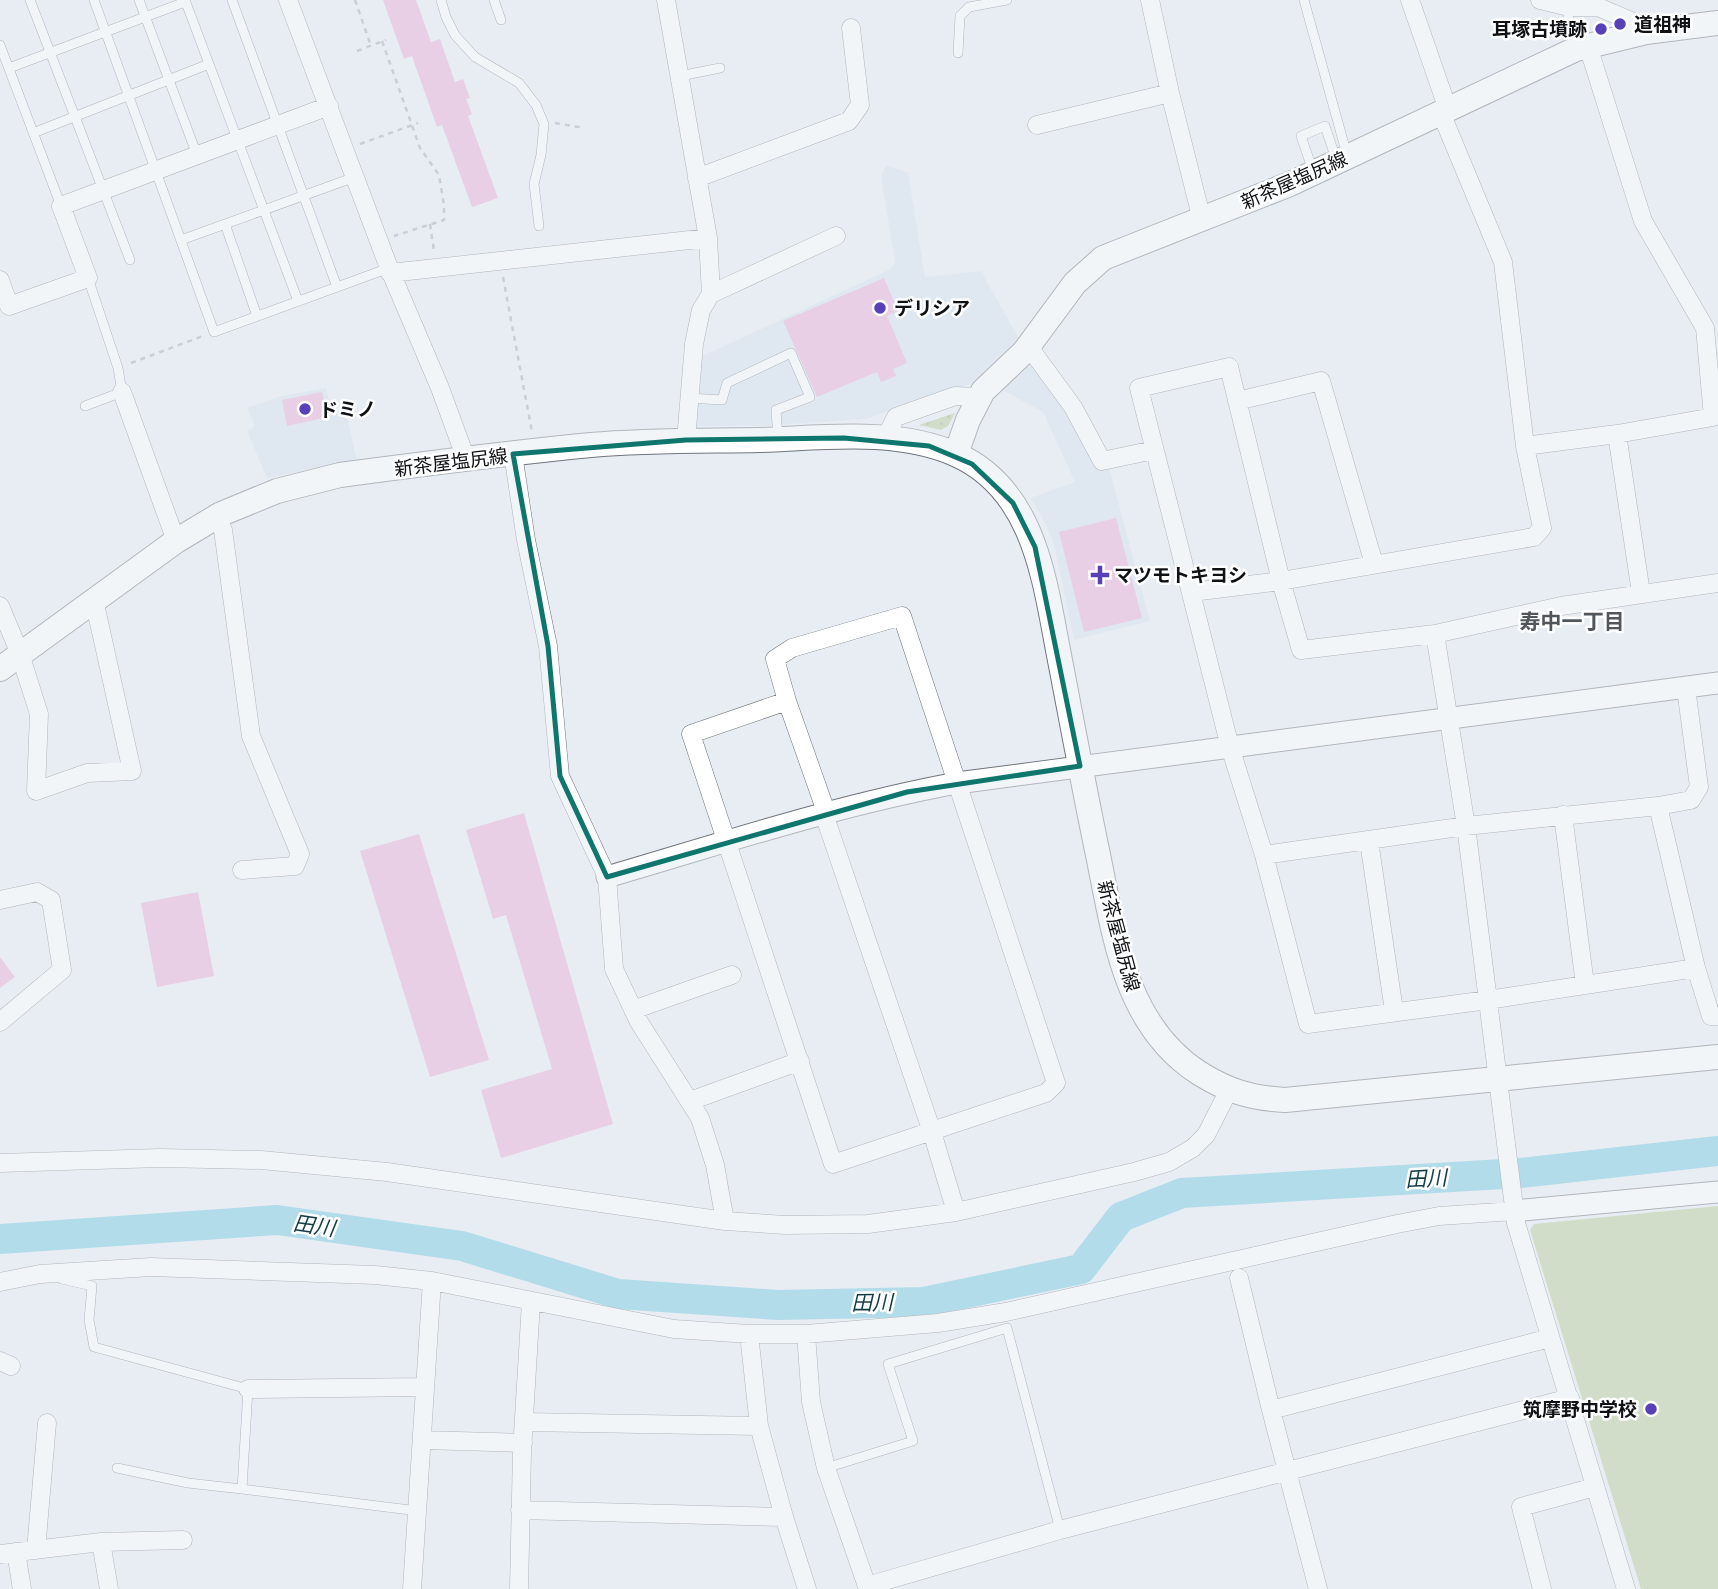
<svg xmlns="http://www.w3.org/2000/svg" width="1718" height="1589" font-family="Quicksand,'Noto Sans JP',sans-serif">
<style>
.built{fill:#d6e2ee}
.grass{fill:url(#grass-dots)}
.pitch{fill:#b7cb95}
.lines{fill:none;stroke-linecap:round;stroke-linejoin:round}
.river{stroke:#72c8e1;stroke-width:30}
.building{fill:#e8abd6}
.service-casing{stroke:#70757b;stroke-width:10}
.minor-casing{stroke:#70757b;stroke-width:19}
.tertiary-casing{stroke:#70757b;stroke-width:23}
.secondary-casing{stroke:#70757b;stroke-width:26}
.path{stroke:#a6abb0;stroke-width:2.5;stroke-dasharray:5 5;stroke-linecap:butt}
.service{stroke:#fff;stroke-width:9}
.minor{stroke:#fff;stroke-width:18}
.tertiary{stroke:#fff;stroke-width:21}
.secondary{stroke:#fff;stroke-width:24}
.marked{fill:none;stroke:#0f766e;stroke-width:5;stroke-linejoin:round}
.poi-dot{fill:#5740b8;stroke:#fff;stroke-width:2.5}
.labels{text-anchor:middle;stroke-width:5;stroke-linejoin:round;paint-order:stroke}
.poi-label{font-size:19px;font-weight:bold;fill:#0f1114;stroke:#fff;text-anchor:start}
.street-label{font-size:19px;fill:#0f1114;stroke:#fff}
.neighbourhood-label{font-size:21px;font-weight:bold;fill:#51565b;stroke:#fff}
.water-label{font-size:21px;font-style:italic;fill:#133c47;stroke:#fff}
</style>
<defs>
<pattern id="grass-dots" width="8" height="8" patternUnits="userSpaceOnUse" patternTransform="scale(1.75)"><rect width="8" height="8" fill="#b7cb95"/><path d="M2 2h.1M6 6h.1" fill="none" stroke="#9cad80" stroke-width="1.8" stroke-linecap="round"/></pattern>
</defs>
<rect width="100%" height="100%" fill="#e7edf3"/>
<!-- built -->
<path class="built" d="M886,165L908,173L925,277L981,271L1019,339L987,379L865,419L777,425L691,426L696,359L891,269L895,261L881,177Z
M1034,365L1059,394L1101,469L1109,467L1150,621L1074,640L1053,541L1042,517L1031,498L1075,482L1043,412L1002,390L1027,367Z
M326,388L332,412L345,409L357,460L267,478L247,431L255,426L247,408L281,396Z"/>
<!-- grass -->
<path class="grass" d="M955,413L948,426L941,430L919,425Z"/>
<!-- pitch -->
<path class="pitch" d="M1718,1206V1589H1641L1530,1230L1534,1224Z"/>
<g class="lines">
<!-- river -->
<path class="river" d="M0,1239L277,1220L462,1246L618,1294L778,1305L924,1302L1081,1269L1121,1217L1182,1193L1520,1173L1718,1151"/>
</g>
<!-- building -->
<path class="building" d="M383,0H416L431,42L440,39L455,82L463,79L470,98L466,99L472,114L468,116L498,198L472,207L442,125L437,127L412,56L404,59Z
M884,278L898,311L887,316L907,363L893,369L896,376L881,382L877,372L817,397L783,321Z
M322,392L328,417L287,426L282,400Z
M1116,518L1142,618L1084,632L1059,532Z
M524,813L613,1124L501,1158L481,1090L552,1069L506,915L493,919L466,830Z
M419,834L489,1060L430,1077L360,851Z
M198,892L214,976L157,987L141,903Z
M0,957L15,977L0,988Z"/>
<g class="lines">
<!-- service casing -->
<g class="service-casing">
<path id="service" d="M30,0L130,260
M94,0L214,332L389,268
M139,0L197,155
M185,0L298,301
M232,0L337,287
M441,0L446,17L455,35L475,57L519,83L536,105L544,124L541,155L534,184L539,226
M494,0L501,20
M1304,0L1347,155
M1569,7L1568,29L1575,46
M0,45L61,206
M958,53L960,16L969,7L1007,0
M9,68L185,2
M680,76L720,68
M33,133L209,64
M1313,171L1301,136L1325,126L1336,159
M225,224L257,316
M181,240L355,177
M689,398L722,400L727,383L791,353L810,397L776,410L778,438
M85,406L122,392L118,368L88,278
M62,1279L92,1286L89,1320L94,1347L248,1389L242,1489L418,1511
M117,1468L188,1483L242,1489
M826,1468L913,1441L888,1364L1007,1328L1060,1530"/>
</g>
<!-- minor casing -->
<g class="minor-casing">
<path id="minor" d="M288,0L389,268L440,388L466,459
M666,0L708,238L711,294L701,310L694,344L686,440
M1150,0L1170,93L1202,220
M1540,0L1569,7H1598L1638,24L1646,32
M1037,125L1170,93
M697,178L849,121L860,105L851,28
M390,273L708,238
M0,280L9,306L88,278L61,206L329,106
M711,294L836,236
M1029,347L1073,407L1102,461L1154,450
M122,392L176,541
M1237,401L1321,381L1374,564
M1617,434L1641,593
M885,439L896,417L955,396L980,397
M1525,446L1617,434L1713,417L1705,328L1643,221L1588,46
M513,454L526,540L548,646L560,776L607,877L614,969L639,1022L700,1118L715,1165L725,1221
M217,517L223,530L251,736L300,854L295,866L242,870
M1192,592L1281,581L1534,537L1542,528L1525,446L1503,262L1444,120L1445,101L1410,0
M0,606L20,654L39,714L36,791L87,773L132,771L94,600
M1435,634L1466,826L1516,1223L1626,1589
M787,701L691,734L833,1164L1046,1093L1056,1083L902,616L792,648L775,659L787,701L823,803L827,823L932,1132L956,1212
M1658,806L1696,968L1711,1016H1718
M1563,815L1585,985
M1369,841L1394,1011
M1264,855L1466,826L1658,806L1691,800L1699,787L1686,688
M0,900L37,892L51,900L62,970L0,1022
M1696,968L1488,1000L1308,1024L1264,855L1230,747L1139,388L1229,367L1281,581L1301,650L1435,634L1561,606L1718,583
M633,1010L732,975
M690,1101L800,1061
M0,1163L160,1158L261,1160L387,1172L725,1221L785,1225L868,1224L956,1212L1134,1172L1169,1162L1193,1148L1206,1135L1229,1090
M1239,1278L1271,1410L1318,1589
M0,1282L40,1274L151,1267L375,1275L432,1281L674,1329L749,1334H806L938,1323L1006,1312L1397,1224L1439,1216L1514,1211
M749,1334L759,1426L784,1517L807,1589
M806,1334L811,1402L826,1468L868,1589
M0,1361L11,1366
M248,1389L424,1387
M1271,1410L1550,1338
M524,1422L759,1426
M422,1440L523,1443
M520,1510L784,1517
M101,1542L109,1589
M36,1550L47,1423
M16,1552L22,1589
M0,1554L101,1542L183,1540
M867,1586L1060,1530L1570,1398
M412,1589L432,1281
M519,1589L522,1451L531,1302
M1542,1589L1521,1507L1595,1487"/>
</g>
<!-- tertiary casing -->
<g class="tertiary-casing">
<path id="tertiary" d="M607,877C723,843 838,805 957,783L1718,683
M1514,1211L1718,1192"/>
</g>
<!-- secondary casing -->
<g class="secondary-casing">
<path id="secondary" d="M956,454L968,420L983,391L1024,352L1075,283L1103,258L1290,184L1576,49L1646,32L1718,23
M0,669L176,541L221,514L277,491L340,475C423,464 507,453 591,445C647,440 703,441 760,440C822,438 895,428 955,454C1033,488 1044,576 1058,650C1071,717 1083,783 1097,850C1114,931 1123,1024 1199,1073C1228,1091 1250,1098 1285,1100L1718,1057"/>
</g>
<!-- path -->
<path class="path" d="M355,0L371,46
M382,41L420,148L439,175L444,205V220L394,236
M357,51L386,40
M555,123L578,127L584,126
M360,144L418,123
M430,224L434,251
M503,277L532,432
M131,363L203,336"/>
<!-- service -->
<use href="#service" class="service"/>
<!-- minor -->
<use href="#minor" class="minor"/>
<!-- tertiary -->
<use href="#tertiary" class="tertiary"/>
<!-- secondary -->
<use href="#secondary" class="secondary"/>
</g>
<!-- marked area -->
<path d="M0 0H1718V1589H0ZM844,438L929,446L972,464L1013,503L1035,547L1080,766L907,792L607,877L560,776L548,646L513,454L686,440Z" fill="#e7edf3" fill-opacity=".55" fill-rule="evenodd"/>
<path class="marked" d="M844,438L929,446L972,464L1013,503L1035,547L1080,766L907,792L607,877L560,776L548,646L513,454L686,440Z"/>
<!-- markers -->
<g class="poi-dot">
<circle cx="1620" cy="24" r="7"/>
<circle cx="1601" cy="29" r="7"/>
<circle cx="880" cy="308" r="7"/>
<circle cx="305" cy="409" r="7"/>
<path d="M1096.5 564.5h7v7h7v7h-7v7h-7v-7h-7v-7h7z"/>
<circle cx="1651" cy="1409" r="7"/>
</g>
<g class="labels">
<!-- poi labels -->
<g class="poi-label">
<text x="1634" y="31">道祖神</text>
<text x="1587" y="36" text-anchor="end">耳塚古墳跡</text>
<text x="894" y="315">デリシア</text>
<text x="319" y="416">ドミノ</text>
<text x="1114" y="582">マツモトキヨシ</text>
<text x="1637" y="1416" text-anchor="end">筑摩野中学校</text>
</g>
<!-- street labels -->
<g class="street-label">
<text transform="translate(1294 180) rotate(-24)" y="7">新茶屋塩尻線</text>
<text transform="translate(451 462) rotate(-7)" y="7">新茶屋塩尻線</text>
<text transform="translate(1119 936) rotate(75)" y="7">新茶屋塩尻線</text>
</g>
<!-- neighbourhood labels -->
<g class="neighbourhood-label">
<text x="1572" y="629">寿中一丁目</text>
</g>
<!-- water labels -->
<g class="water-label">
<text transform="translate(1426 1179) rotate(-3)" y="7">田川</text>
<text transform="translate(314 1226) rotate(8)" y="7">田川</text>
<text transform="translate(872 1303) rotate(-1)" y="7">田川</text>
</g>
</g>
</svg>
